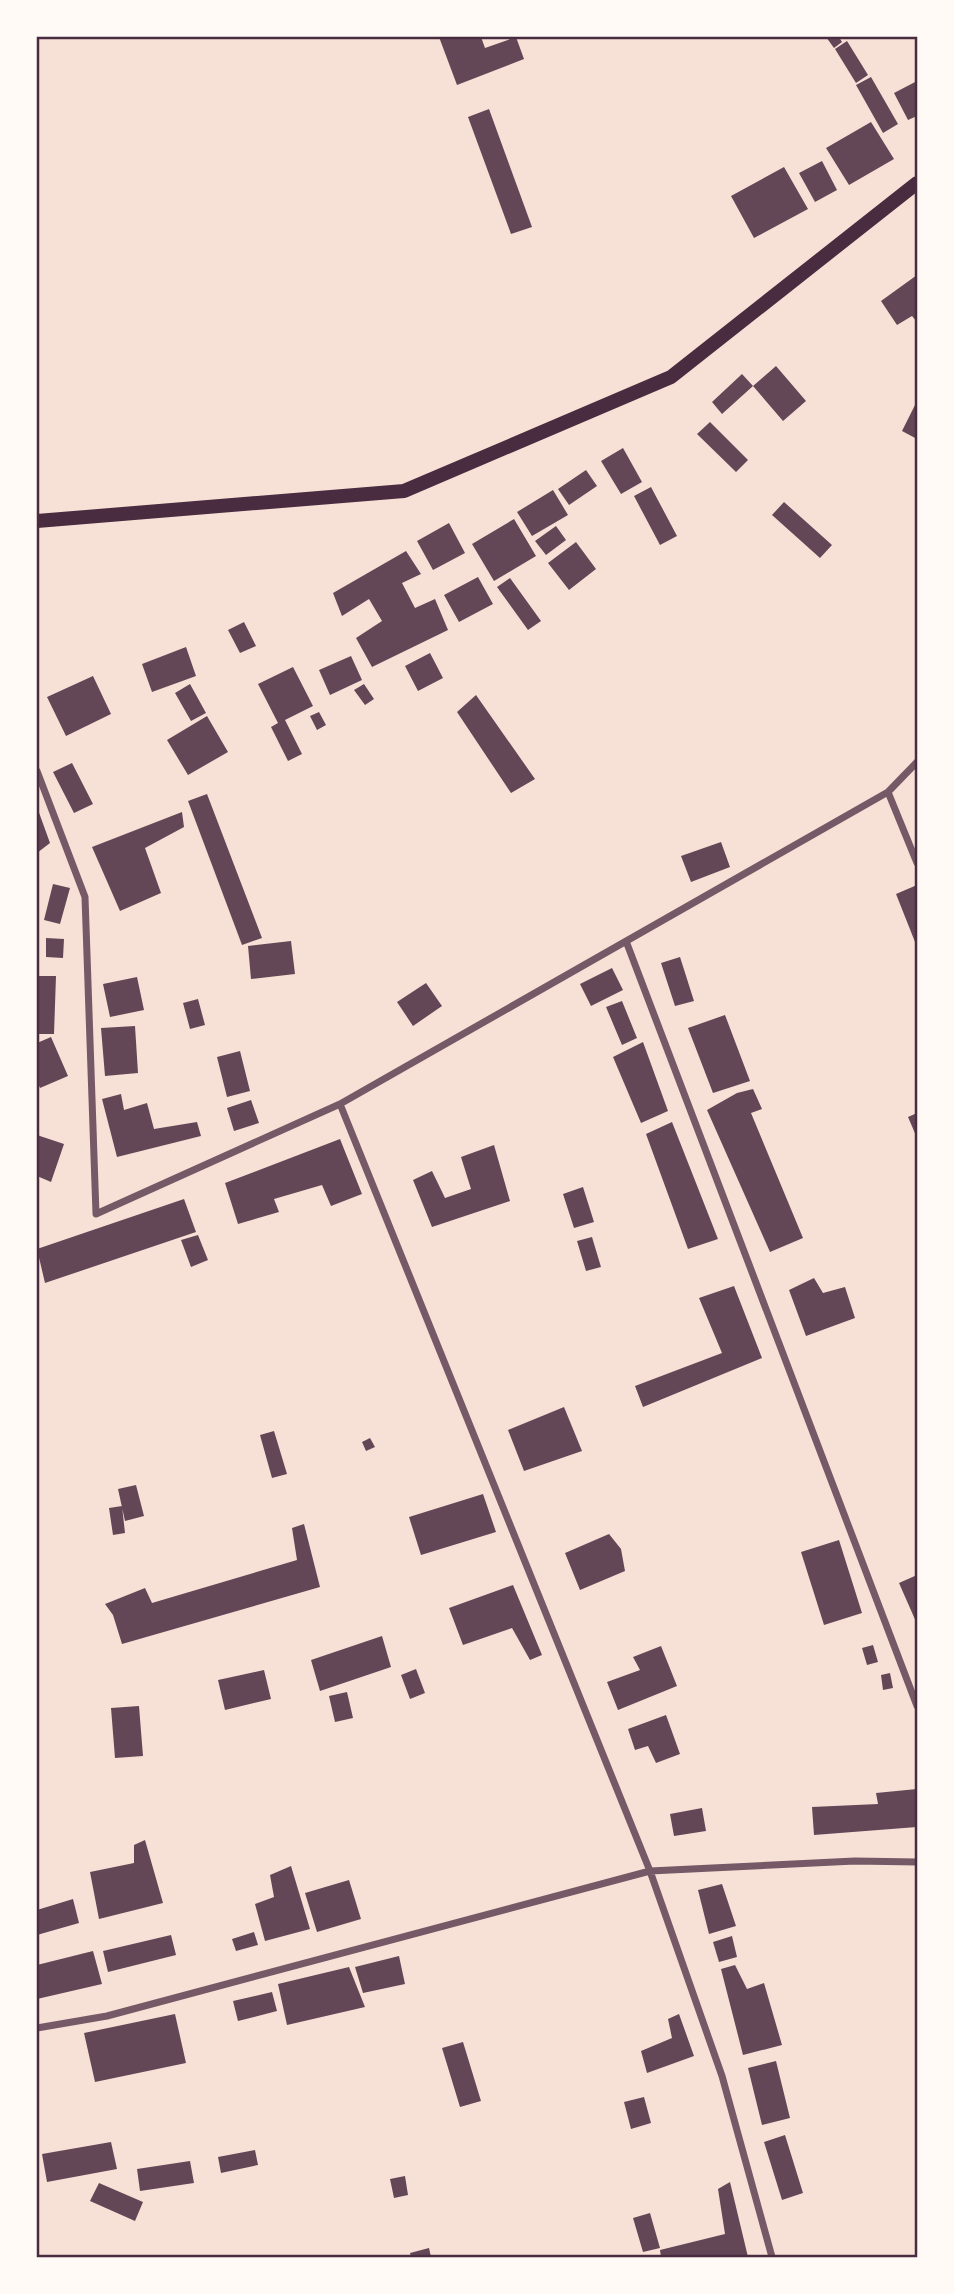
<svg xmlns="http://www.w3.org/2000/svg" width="954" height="2294" font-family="'Nunito Sans',sans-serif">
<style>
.building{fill:#644757}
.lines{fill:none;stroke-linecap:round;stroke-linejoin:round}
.minor{stroke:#755966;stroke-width:7}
.secondary{stroke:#4a2c40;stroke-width:14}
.neatline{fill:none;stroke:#4a2c40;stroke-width:2.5}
</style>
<rect width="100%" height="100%" fill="#f7e1d7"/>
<!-- building -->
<path class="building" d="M439,37H481L485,48L516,37L524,59L457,85Z
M826,37H839L842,42L834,48Z
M847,41L868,75L856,83L835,49Z
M871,77L898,124L883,133L856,85Z
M917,81V116L908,120L894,93Z
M489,109L532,227L511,234L468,117Z
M871,122L894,159L849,185L826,148Z
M822,161L837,190L815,202L799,173Z
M784,167L808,209L754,238L731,196Z
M917,275V322L912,316L897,325L881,301Z
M776,366L806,401L783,421L753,386L722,414L712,402L742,374L753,386Z
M917,401V439L902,431Z
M710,422L748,460L736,472L697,434Z
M623,448L642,482L621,494L601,461Z
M586,470L597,486L569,505L558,489Z
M651,487L677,536L660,545L634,496Z
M553,490L568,515L532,536L517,512Z
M784,502L832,545L820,558L772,515Z
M514,519L536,556L494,581L472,544Z
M449,523L465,553L433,570L417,541Z
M556,526L566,540L546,555L535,541Z
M576,542L596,569L569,590L548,563Z
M406,551L421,574L402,583L415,608L435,599L448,630L372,667L356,638L382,621L369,599L342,616L333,593Z
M478,577L493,604L459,622L444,595Z
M510,578L541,621L528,630L497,587Z
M244,622L256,646L240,653L228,630Z
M186,647L196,676L152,692L142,664Z
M430,653L443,678L418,691L405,666Z
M351,656L362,680L330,695L319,670Z
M293,667L313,706L285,720L302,754L288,761L271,727L278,723L258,684Z
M93,676L111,714L66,736L47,697Z
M190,684L206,713L191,721L175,693Z
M364,684L374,699L365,705L354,690Z
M476,695L535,779L511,793L457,712Z
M319,712L326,725L317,730L310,716Z
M207,716L228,752L188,775L167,740Z
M72,763L93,804L74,813L53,772Z
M207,794L262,938L242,945L188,801Z
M37,807L50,843L37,853Z
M182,812L184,827L145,848L161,893L120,911L92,847Z
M721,842L730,867L691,882L681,856Z
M53,884L70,888L60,924L44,920Z
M917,885V947L896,894Z
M46,938L64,939L63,958L46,957Z
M291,941L295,974L251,979L248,946Z
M680,957L694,1001L675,1006L661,963Z
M612,968L623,990L591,1006L580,984Z
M37,976H56L54,1034H37Z
M137,977L144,1010L110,1017L103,984Z
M426,983L442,1006L413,1026L397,1002Z
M198,999L205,1025L190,1029L183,1003Z
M622,1001L637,1038L622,1045L606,1007Z
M725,1015L750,1081L713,1093L688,1028Z
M135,1026L138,1073L105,1076L101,1028Z
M51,1037L68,1076L40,1088L37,1081V1043Z
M643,1042L668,1111L641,1123L613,1057Z
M240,1051L250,1091L227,1097L217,1057Z
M753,1089L762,1109L751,1113L803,1238L770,1252L707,1110L737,1093Z
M121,1094L124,1110L147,1103L154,1129L197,1122L201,1136L117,1157L102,1099Z
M251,1100L259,1123L234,1131L227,1108Z
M917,1113V1138L908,1117Z
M672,1122L718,1239L688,1249L646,1134Z
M37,1135L64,1144L51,1182L37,1176Z
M340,1139L362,1194L331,1206L322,1185L274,1199L279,1212L238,1224L225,1183Z
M494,1145L510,1201L432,1227L413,1180L432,1171L445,1198L471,1189L461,1157Z
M583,1187L594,1222L574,1228L563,1194Z
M184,1199L196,1232L45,1283L37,1249Z
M198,1235L208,1260L191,1267L181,1240Z
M592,1237L601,1267L586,1271L577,1241Z
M814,1278L823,1293L845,1287L855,1318L806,1336L789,1290Z
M734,1286L762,1358L643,1407L635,1386L722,1353L699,1298Z
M564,1407L582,1451L524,1471L508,1430Z
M274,1431L287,1474L272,1478L260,1435Z
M370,1438L375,1447L366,1451L362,1442Z
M136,1485L144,1516L125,1521L118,1489Z
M483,1494L496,1532L421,1555L409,1517Z
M122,1506L125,1533L113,1535L109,1508Z
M304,1524L320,1587L122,1644L113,1615L105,1604L145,1588L152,1603L297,1560L292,1528Z
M609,1534L621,1549L625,1571L580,1590L565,1553Z
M839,1540L862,1613L824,1625L801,1552Z
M917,1575V1624L899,1583Z
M513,1585L542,1655L530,1660L512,1628L463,1645L449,1608Z
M382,1636L391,1667L320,1691L311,1660Z
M873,1645L878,1662L867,1665L862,1648Z
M661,1646L677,1686L618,1710L607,1682L640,1670L633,1657Z
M416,1669L425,1693L410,1699L401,1675Z
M264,1670L271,1699L225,1710L218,1680Z
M890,1673L893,1688L883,1690L881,1675Z
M347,1692L353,1718L335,1722L329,1696Z
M139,1706L143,1756L115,1758L111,1708Z
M666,1715L680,1754L656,1763L648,1746L635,1750L628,1729Z
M917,1789V1827L814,1835L812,1807L878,1804L876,1793Z
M702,1808L706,1831L674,1836L670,1814Z
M145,1840L163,1903L99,1919L90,1872L134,1863V1845Z
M291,1866L310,1929L265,1941L255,1904L274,1897L270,1875Z
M349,1880L361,1919L317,1932L305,1893Z
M722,1884L736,1926L709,1934L698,1890Z
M73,1899L79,1923L37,1935V1910Z
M254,1932L258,1945L236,1951L232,1939Z
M171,1935L176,1955L108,1972L103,1951Z
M732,1936L737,1957L719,1962L713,1942Z
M93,1951L102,1984L37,1999V1965Z
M399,1956L405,1984L363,1993L355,1967Z
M735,1965L747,1989L764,1983L782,2045L743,2055L721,1969Z
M349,1967L365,2007L287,2025L278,1984Z
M272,1992L277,2011L238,2021L233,2001Z
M175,2014L186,2063L95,2082L84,2033Z
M679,2014L694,2056L647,2073L641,2051L672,2038L668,2019Z
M463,2042L481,2101L460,2107L442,2048Z
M776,2061L790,2118L762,2125L748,2068Z
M644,2097L651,2123L631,2129L624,2102Z
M785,2135L803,2193L782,2200L764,2142Z
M111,2142L117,2169L47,2182L42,2154Z
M255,2150L258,2165L221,2173L218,2157Z
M190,2161L194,2183L140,2191L137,2169Z
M405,2176L408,2195L394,2198L390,2179Z
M730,2182L748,2257H661L660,2250L725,2234L718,2189Z
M99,2183L143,2202L135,2221L90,2201Z
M650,2213L660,2248L643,2252L633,2218Z
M429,2248L431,2257H411L410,2253Z"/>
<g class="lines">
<!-- minor -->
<path class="minor" d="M37,771L85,897L96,1214L340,1104L888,792L917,762
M888,792L917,863
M626,941L917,1706
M340,1104L650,1871L722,2076L772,2257
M37,2028L107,2016L650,1871L855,1861L917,1862"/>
<!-- secondary -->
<path class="secondary" d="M37,521L404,491L671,377L917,183"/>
</g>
<!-- border -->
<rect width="954" height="2294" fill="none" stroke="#fffaf5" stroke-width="77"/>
<rect x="38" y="38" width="878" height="2218" class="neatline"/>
</svg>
